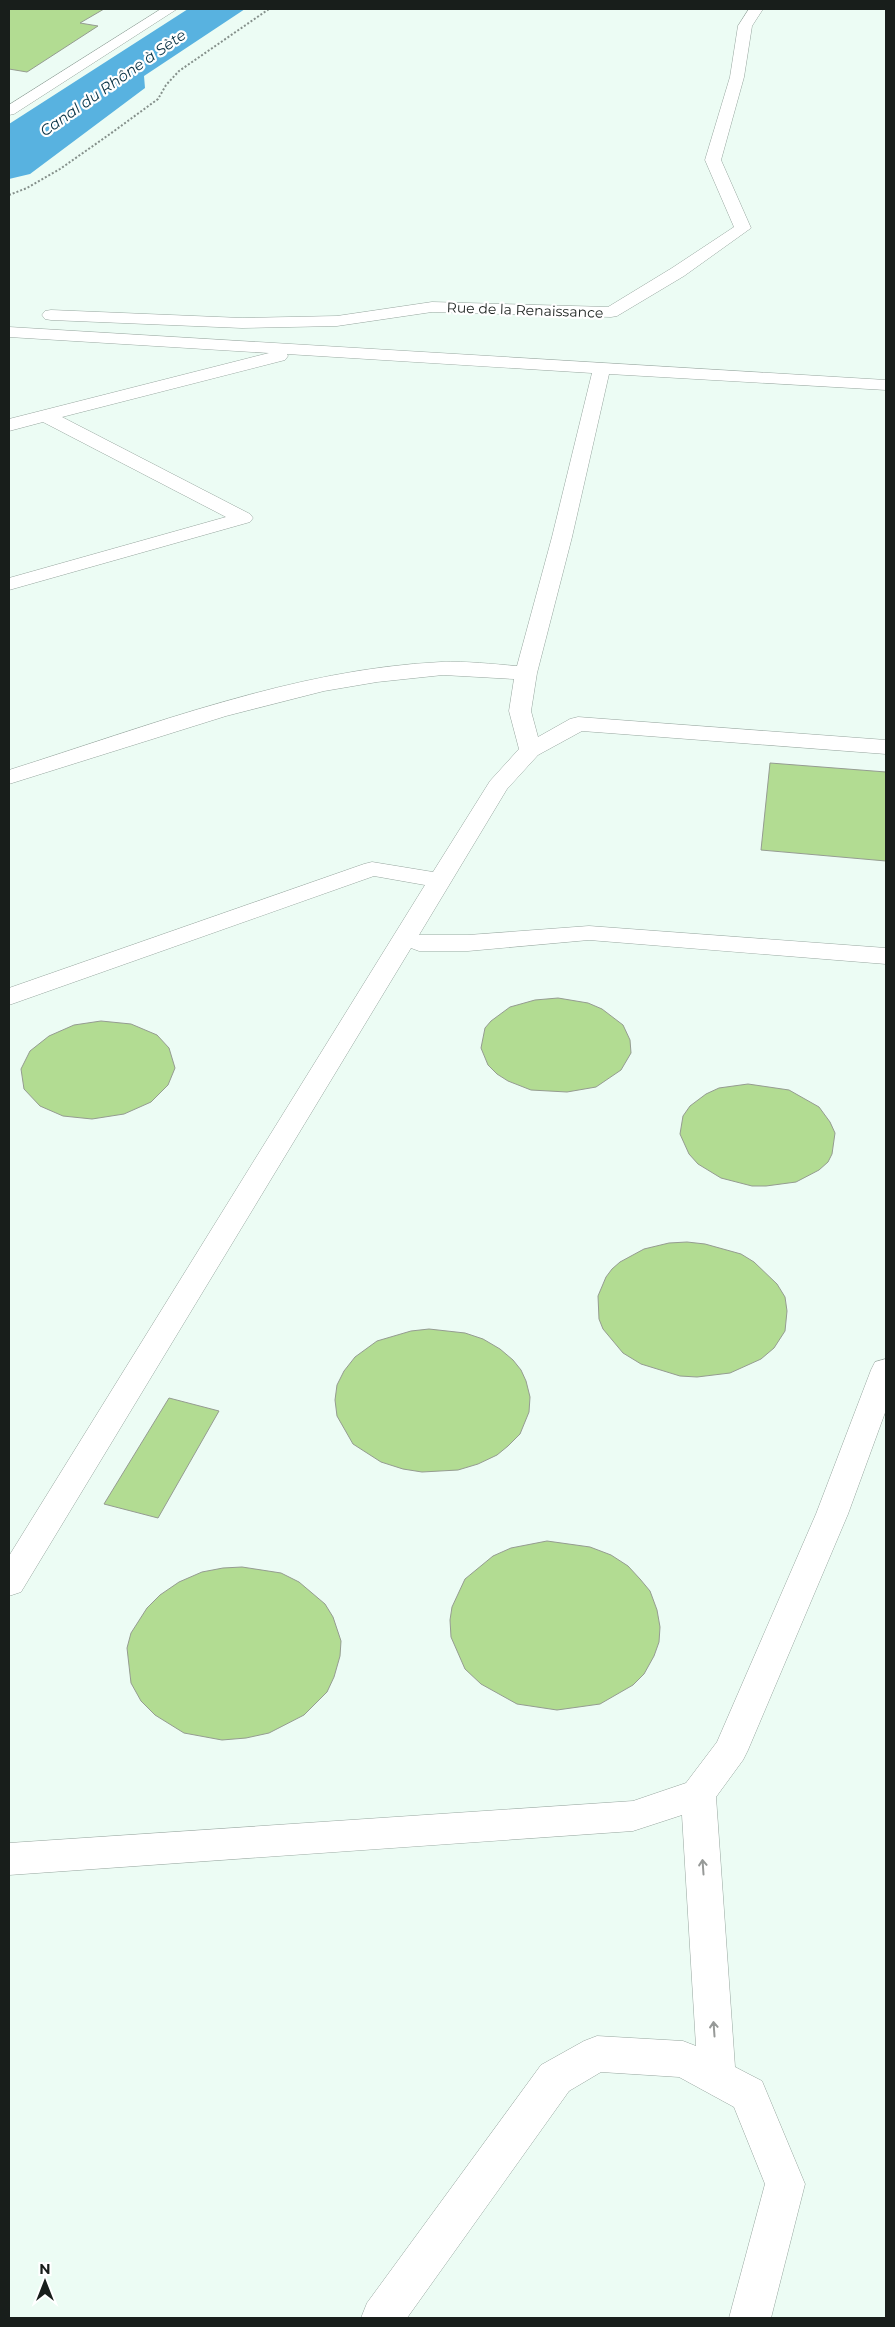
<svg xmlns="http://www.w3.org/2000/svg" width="895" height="2327" font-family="Montserrat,sans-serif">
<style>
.water{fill:#58b2e0}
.building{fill:#b2dc92;stroke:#959c91}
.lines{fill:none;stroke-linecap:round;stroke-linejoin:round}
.minor-casing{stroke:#97a69f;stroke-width:1}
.path{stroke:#85908b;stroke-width:2;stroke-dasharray:2 2;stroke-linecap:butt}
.minor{fill:#fff;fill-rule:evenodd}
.oneway{stroke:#979a98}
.labels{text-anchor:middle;stroke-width:4.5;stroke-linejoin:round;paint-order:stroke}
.far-street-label{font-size:14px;fill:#181e1b;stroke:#fff}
.far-water-label{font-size:15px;font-style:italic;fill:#093346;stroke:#fff}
</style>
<rect width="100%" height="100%" fill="#ecfcf4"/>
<!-- water -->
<path class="water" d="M188,9H245L144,76L145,88L30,174L9,179V124Z"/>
<!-- building -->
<path class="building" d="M9,9H104L80,23L98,26L27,72L9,69Z
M770,763L886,772V861L761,850Z
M558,998L588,1003L602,1009L623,1025L630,1040L631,1053L621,1070L596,1087L567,1092L531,1090L508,1081L497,1074L488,1065L481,1048L485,1028L491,1021L510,1007L535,1000Z
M101,1021L131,1024L157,1035L169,1048L175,1068L168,1085L151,1102L124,1114L92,1119L63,1116L40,1106L24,1089L21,1069L30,1051L49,1036L74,1025Z
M748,1084L789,1090L819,1107L830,1122L835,1133L832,1154L828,1162L819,1170L796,1182L766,1186H752L721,1178L698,1164L689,1154L680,1134L683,1116L690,1106L706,1094L719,1088Z
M687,1242L705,1244L741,1254L754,1262L777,1284L785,1297L787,1311L785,1331L774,1348L761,1359L730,1373L697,1377L680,1376L641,1364L623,1353L603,1329L599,1319L598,1296L606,1277L612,1269L620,1262L644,1249L669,1243Z
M429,1329L465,1333L483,1339L500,1349L513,1360L521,1370L526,1381L530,1397L529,1412L520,1434L508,1446L497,1455L478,1464L458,1470L422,1472L403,1469L381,1462L353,1444L337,1416L335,1400L337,1385L344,1371L355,1357L377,1341L411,1331Z
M169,1398L219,1411L158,1518L104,1504Z
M547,1541L590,1547L611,1555L628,1566L640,1579L650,1591L657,1610L660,1627L659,1642L654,1656L644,1674L633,1685L600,1704L557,1710L517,1704L481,1684L465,1669L451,1637L450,1620L452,1607L465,1579L493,1556L511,1548Z
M242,1567L281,1573L299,1582L325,1604L333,1617L341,1641L340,1656L334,1677L327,1692L304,1715L269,1733L246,1738L222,1740L184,1733L155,1715L141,1701L131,1683L127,1648L131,1633L147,1608L160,1595L179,1582L202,1572L223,1568Z"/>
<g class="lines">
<!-- minor casing -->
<g class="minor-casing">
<path id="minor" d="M161,9H177L14,114L9,115V105Z
M749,9H763L752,26L744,77L721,160L751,228L684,276L617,316L611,317L432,312L337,326L242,328L51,320L45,319L42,315L45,311L51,310L242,318L337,316L432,302L608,307L672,268L734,227L705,160L730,77L738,26Z
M9,327L886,380V390L609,374L572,537L537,673L531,711L538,737L570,719L578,717L886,740V754L582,731L538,755L507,789L419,935H468L589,926L886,948V964L589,940L468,951H419L411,948L21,1592L9,1596V1556L425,885L374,876L9,1005V988L364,864L372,862L433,872L490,781L519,749L509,711L514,679L443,675L377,682L324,691L226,716L9,784V770C148,726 295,669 441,662C467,661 492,664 517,666L552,537L592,373L287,354L288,356L285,360L62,417L250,514L253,518L250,522L9,590V578L226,517L43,422L9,431V419L269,353L9,337Z
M886,1359V1410L848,1514L748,1750L743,1760L716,1797L735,2067L762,2081L805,2184L771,2318H729L765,2184L734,2107L679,2077L601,2072L569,2091L407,2318H361L367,2303L541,2065L584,2041L597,2036L683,2041L696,2046L682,1815L633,1831L9,1875V1843L633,1801L686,1783L717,1742L816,1514L871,1370L875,1362Z"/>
</g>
<!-- path -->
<path class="path" d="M9,195L27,188L60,169L110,134L158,99L166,85L179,71L269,9"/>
<!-- minor -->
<use href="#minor" class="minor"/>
</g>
<!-- one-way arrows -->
<defs><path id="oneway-shaft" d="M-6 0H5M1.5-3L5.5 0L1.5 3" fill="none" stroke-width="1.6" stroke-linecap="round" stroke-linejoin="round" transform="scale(1.25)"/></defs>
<g class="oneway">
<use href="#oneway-shaft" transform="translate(703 1867) rotate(-94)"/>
<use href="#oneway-shaft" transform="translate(714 2029) rotate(-94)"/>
</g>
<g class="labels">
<!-- far-street labels -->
<g class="far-street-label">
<text transform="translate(525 310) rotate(2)" y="5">Rue de la Renaissance</text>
</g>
<!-- far-water labels -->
<g class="far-water-label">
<text transform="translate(113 83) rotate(-35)" y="5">Canal du Rhône à Sète</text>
</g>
</g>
<!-- border -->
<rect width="895" height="2327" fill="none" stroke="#181e1b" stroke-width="20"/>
<!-- north arrow -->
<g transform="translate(45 2282)" stroke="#ffffff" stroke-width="4" paint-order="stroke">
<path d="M0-4L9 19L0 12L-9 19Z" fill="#181e1b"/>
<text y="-8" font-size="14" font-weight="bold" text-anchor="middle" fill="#181e1b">N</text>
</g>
</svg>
